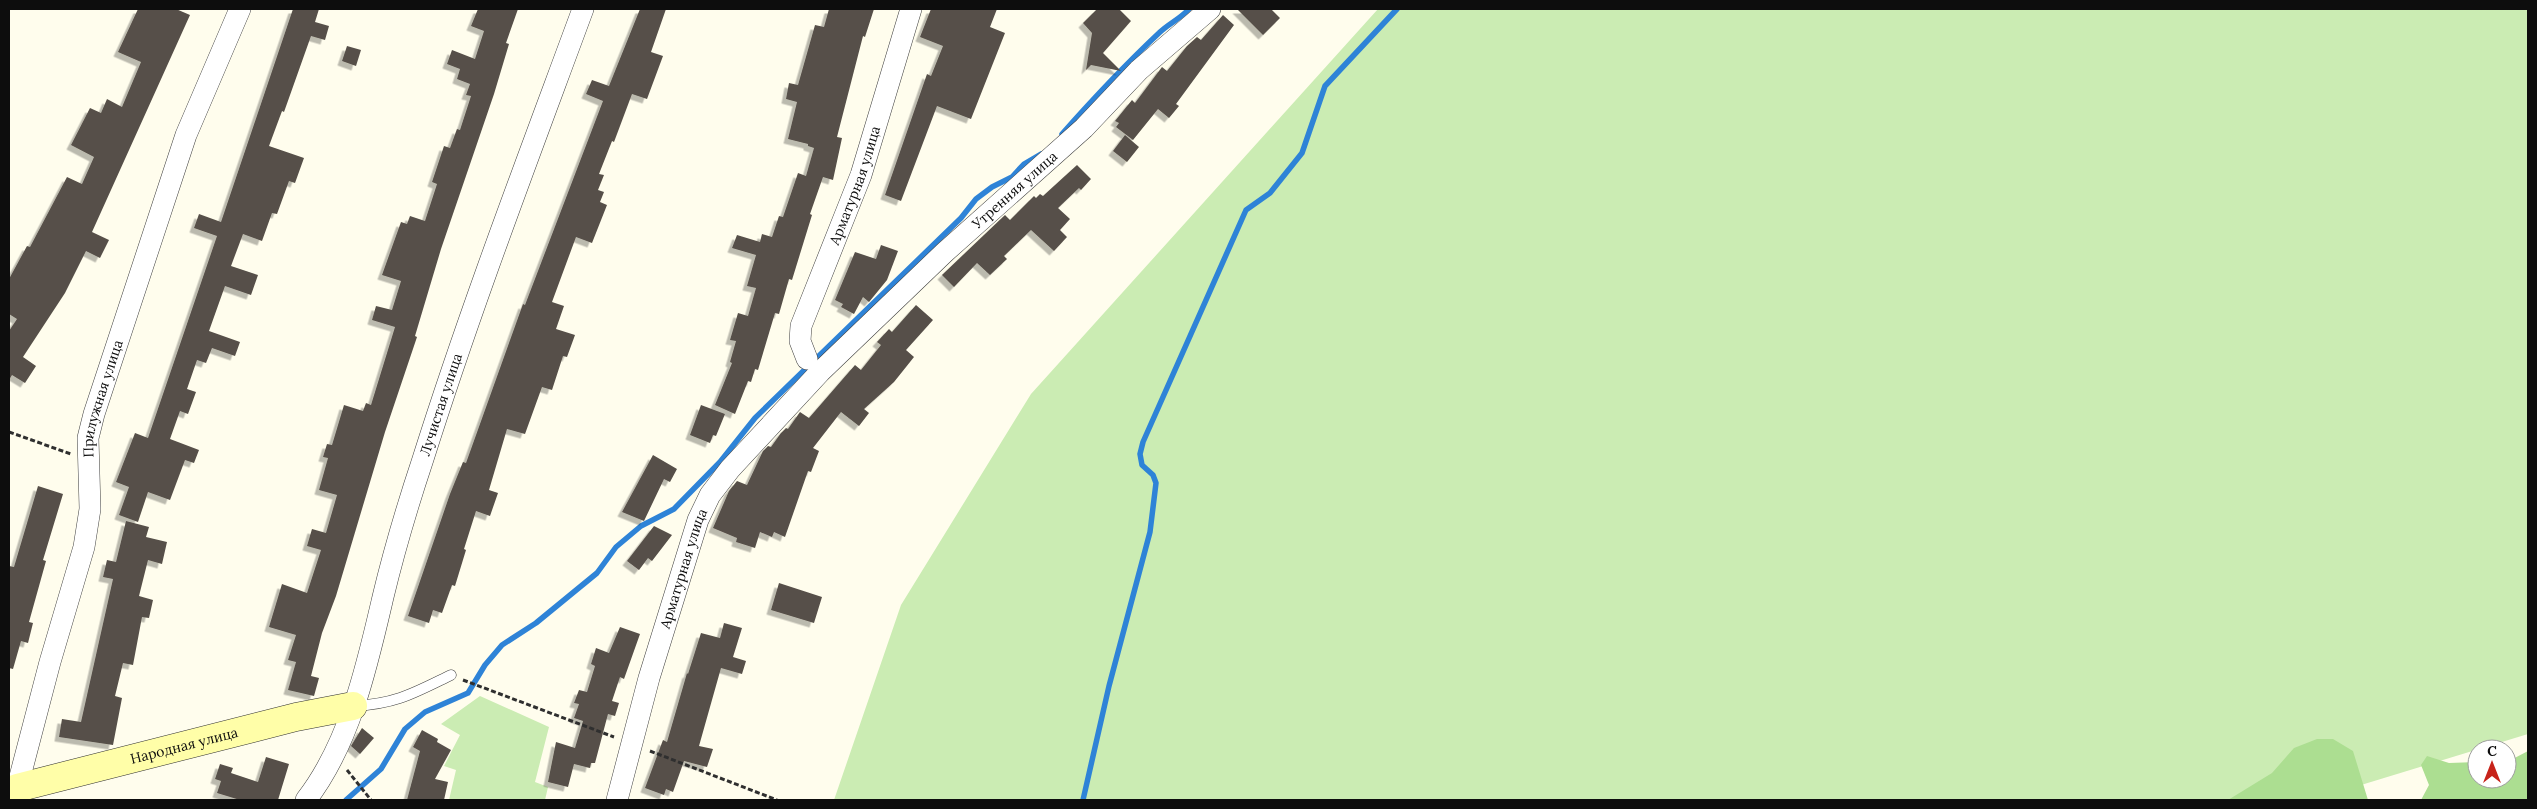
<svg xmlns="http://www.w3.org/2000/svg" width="2537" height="809" font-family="Lora,serif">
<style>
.green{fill:#cbecb3}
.forest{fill:#acde91}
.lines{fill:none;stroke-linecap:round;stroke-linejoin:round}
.stream{stroke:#2e83d7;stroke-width:5.5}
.building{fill:#564f48;filter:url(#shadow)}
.lane-casing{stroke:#404040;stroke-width:11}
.street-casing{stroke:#404040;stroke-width:22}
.secondary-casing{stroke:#2f2f2f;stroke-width:29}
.path{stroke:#2f2f2f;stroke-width:3;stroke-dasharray:5 2.5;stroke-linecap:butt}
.lane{stroke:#fff;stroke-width:10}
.street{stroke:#fff;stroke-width:21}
.secondary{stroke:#fffea8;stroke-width:28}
.labels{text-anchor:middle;stroke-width:5;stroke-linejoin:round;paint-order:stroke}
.street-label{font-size:14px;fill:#0d0d0d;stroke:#fff}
</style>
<defs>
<filter id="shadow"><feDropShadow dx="-4.5" dy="4.5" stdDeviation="0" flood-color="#0004"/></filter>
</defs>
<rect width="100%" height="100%" fill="#fffded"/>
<!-- green -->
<path class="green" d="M1378,9H2528V734L2312,800H834L901,605L1031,394Z
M480,696L549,727L535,782L548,787L545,800H449L456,770L444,766L460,735L441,724Z"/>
<!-- forest -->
<path class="forest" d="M2317,739H2333L2353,751L2368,800H2228L2272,773L2294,748Z
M2528,751V800H2421L2429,785L2421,765L2427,756L2449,763L2477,762V779H2507V762Z"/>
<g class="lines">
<!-- stream -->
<path class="stream" d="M1062,134C1093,99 1125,65 1159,33C1168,24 1180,19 1189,9
M346,800L381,769L405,729L425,712L468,693L485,665L502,645L536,623L597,573L616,547L641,526L674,509L720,462L755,418L961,218L976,199L992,187L1012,177L1024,164L1041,154
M1083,800L1109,686L1150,532L1156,483L1153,475L1142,465L1140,454L1143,442L1246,210L1270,193L1302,153L1325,86L1397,9"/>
</g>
<!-- building -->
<path class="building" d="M138,9H176L190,15L92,232L109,240L100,258L86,251L65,293L23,357L36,366L25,383L12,375L9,380V331L17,319L9,314V279L27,246L30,247L67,177L82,184L94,157L71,145L90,108L101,113L107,99L122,107L141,62L118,52Z
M293,9H319L315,22L329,26L325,40L311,36L284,112L282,111L269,146L304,158L295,183L289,181L277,214L272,213L262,241L243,234L231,266L258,275L251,295L225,286L209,331L240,342L235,356L212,348L206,363L197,360L187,389L196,392L188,414L180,411L170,439L199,450L194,463L185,460L170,500L148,492L138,522L119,515L129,487L116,482L135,433L148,438L217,236L194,228L199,214L221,222Z
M478,9H518L506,43L509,44L494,94L441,249L415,336L417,337L385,432L336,596L322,633L311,676L319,678L314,696L288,690L296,662L288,660L296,635L269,627L282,584L307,593L321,550L307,546L312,529L326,533L337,495L319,490L328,458L323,457L327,444L332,445L344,405L363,411L366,403L371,405L395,327L372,320L376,306L392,310L401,281L382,275L401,222L407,224L410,216L425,221L437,184L432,182L444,146L450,148L457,129L460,130L471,96L466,95L470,84L457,79L460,69L447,64L452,50L475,59L484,31L471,26Z
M640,9H666L651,52L663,56L647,99L632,94L614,142L612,141L599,174L604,175L598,190L604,192L600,202L607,205L592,243L576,237L552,302L564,306L556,329L575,335L567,357L563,356L552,390L542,387L525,434L507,429L489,490L498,493L490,516L476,511L464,549L466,550L455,586L452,585L442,613L433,610L429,623L408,616L450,494L463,462L466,463L523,304L525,305L603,101L586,94L592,80L609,86Z
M829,9H874L865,37L863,36L837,137L842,138L833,180L823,177L810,214L812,215L792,280L789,279L779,314L775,313L758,370L755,369L751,382L748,381L735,414L715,405L732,363L730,362L736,341L730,340L738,313L748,316L756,288L747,286L756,255L732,248L737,235L760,242L762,234L772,237L779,216L783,217L798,173L806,176L814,148L808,146V144L788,139L797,102L786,99L789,83L798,85L815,25L824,27Z
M931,9H997L990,27L1005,33L971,119L937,106L901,201L885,195L927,74L931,76L943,46L920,37Z
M1097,9H1119L1131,21L1103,53L1121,71L1091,65L1086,70L1092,33L1083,23Z
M1237,9H1271L1280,18L1263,35Z
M1223,15L1234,25L1176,104L1179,106L1169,118L1158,109L1133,140L1116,127L1119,123L1115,121L1132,100L1135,103L1162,67L1167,71L1187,46L1197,37L1201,40Z
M347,46L361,50L356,66L342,61Z
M1125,135L1139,147L1127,162L1113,151Z
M1077,165L1091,179L1081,190L1079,188L1058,208L1070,219L1060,230L1067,237L1054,251L1031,230L1004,256L1007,259L990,275L977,263L954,287L942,275L1005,215L1010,220L1034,196L1036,198L1040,194L1043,196Z
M881,245L898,251L887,280L869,302L863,297L854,314L841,307L843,304L835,300L855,252L876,259Z
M916,305L933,320L906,350L914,357L894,382L864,409L869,413L859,426L841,412L813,448L819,451L811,472L808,471L785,537L774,532L772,537L760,532L755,548L736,542L737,538L713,528L729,491L737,481L747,485L763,451L768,446L771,447L781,433L786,428L788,429L800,412L809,418L855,365L861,370L881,345L877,342L889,329L892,332Z
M701,405L725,414L716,436L713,435L710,443L690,435Z
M653,455L677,469L670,482L664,479L644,521L622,512Z
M38,486L63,494L43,560L46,561L29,622L33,623L28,643L21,641L13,669L9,668V566L14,567Z
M126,521L149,527L146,537L167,542L162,564L148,560L139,596L153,600L149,618L142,617L133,665L123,663L115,696L122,698L113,745L59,737L62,719L81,722L113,579L103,577L107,560L116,562Z
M654,526L672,535L652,561L648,558L639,570L627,561Z
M779,583L822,597L814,623L771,610Z
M724,623L742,628L733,657L746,661L742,674L721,668L699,746L713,749L707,767L684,761L673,792L666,789L664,795L645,788L663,740L667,742L687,673L688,674L701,633L720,638Z
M620,627L640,634L624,679L620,677L612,701L619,703L615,716L608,714L595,763H591L590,768L574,764L568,787L548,782L556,742L575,748L583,721L574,718L579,704L574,703L579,690L587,692L595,666L591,664L596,648L609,653Z
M362,728L374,738L360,754L351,746Z
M422,730L438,739L437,742L451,750L435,779L448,782L444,800H407L420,751L413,747Z
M266,757L289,764L278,800H240L217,793L221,781L215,779L220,764L233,768L231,773L258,782Z"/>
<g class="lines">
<!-- lane casing -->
<g class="lane-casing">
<path id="lane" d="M354,706C396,704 414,693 451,675"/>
</g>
<!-- street casing -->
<g class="street-casing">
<g id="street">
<path id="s1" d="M807,359L800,341L801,326L861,175L911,9"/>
<path id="s2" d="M17,788L50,662L84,547L90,509L88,438L94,414L186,135L240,9"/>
<path id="s3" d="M306,800C350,743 367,666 383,597C394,551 408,504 423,459C471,307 528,158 583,9"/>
<path id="s4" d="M617,800L649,678L698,520L710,495L730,469L820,372L945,252L1084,128L1139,70L1210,9"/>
</g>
</g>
<!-- secondary casing -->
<g class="secondary-casing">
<g id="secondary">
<path id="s5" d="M13,800L17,788L296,717L353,706"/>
</g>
</g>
<!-- path -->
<path class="path" d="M9,432L71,454
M463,680L614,737
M650,751L777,800
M347,770L371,800"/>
<!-- lane -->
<use href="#lane" class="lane"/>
<!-- street -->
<use href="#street" class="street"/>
<!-- secondary -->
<use href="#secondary" class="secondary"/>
</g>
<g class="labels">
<!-- street labels -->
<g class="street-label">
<text dy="5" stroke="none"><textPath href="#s1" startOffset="185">Арматурная улица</textPath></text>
<text dy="5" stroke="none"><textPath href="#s4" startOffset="751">Утренняя улица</textPath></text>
<text dy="5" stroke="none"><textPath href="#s2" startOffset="401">Прилужная улица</textPath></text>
<text dy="5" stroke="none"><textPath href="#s3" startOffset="420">Лучистая улица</textPath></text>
<text dy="5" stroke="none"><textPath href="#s4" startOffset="241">Арматурная улица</textPath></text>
<text dy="5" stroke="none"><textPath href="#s5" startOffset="185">Народная улица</textPath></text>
</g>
</g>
<!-- border -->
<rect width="2537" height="809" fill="none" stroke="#0d0d0d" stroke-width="20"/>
<!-- north arrow -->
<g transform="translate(2492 764)"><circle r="24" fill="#ffffff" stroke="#9e9e9e"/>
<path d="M0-4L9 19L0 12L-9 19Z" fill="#c7231a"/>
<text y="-8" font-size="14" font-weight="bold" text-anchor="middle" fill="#0d0d0d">С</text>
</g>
</svg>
